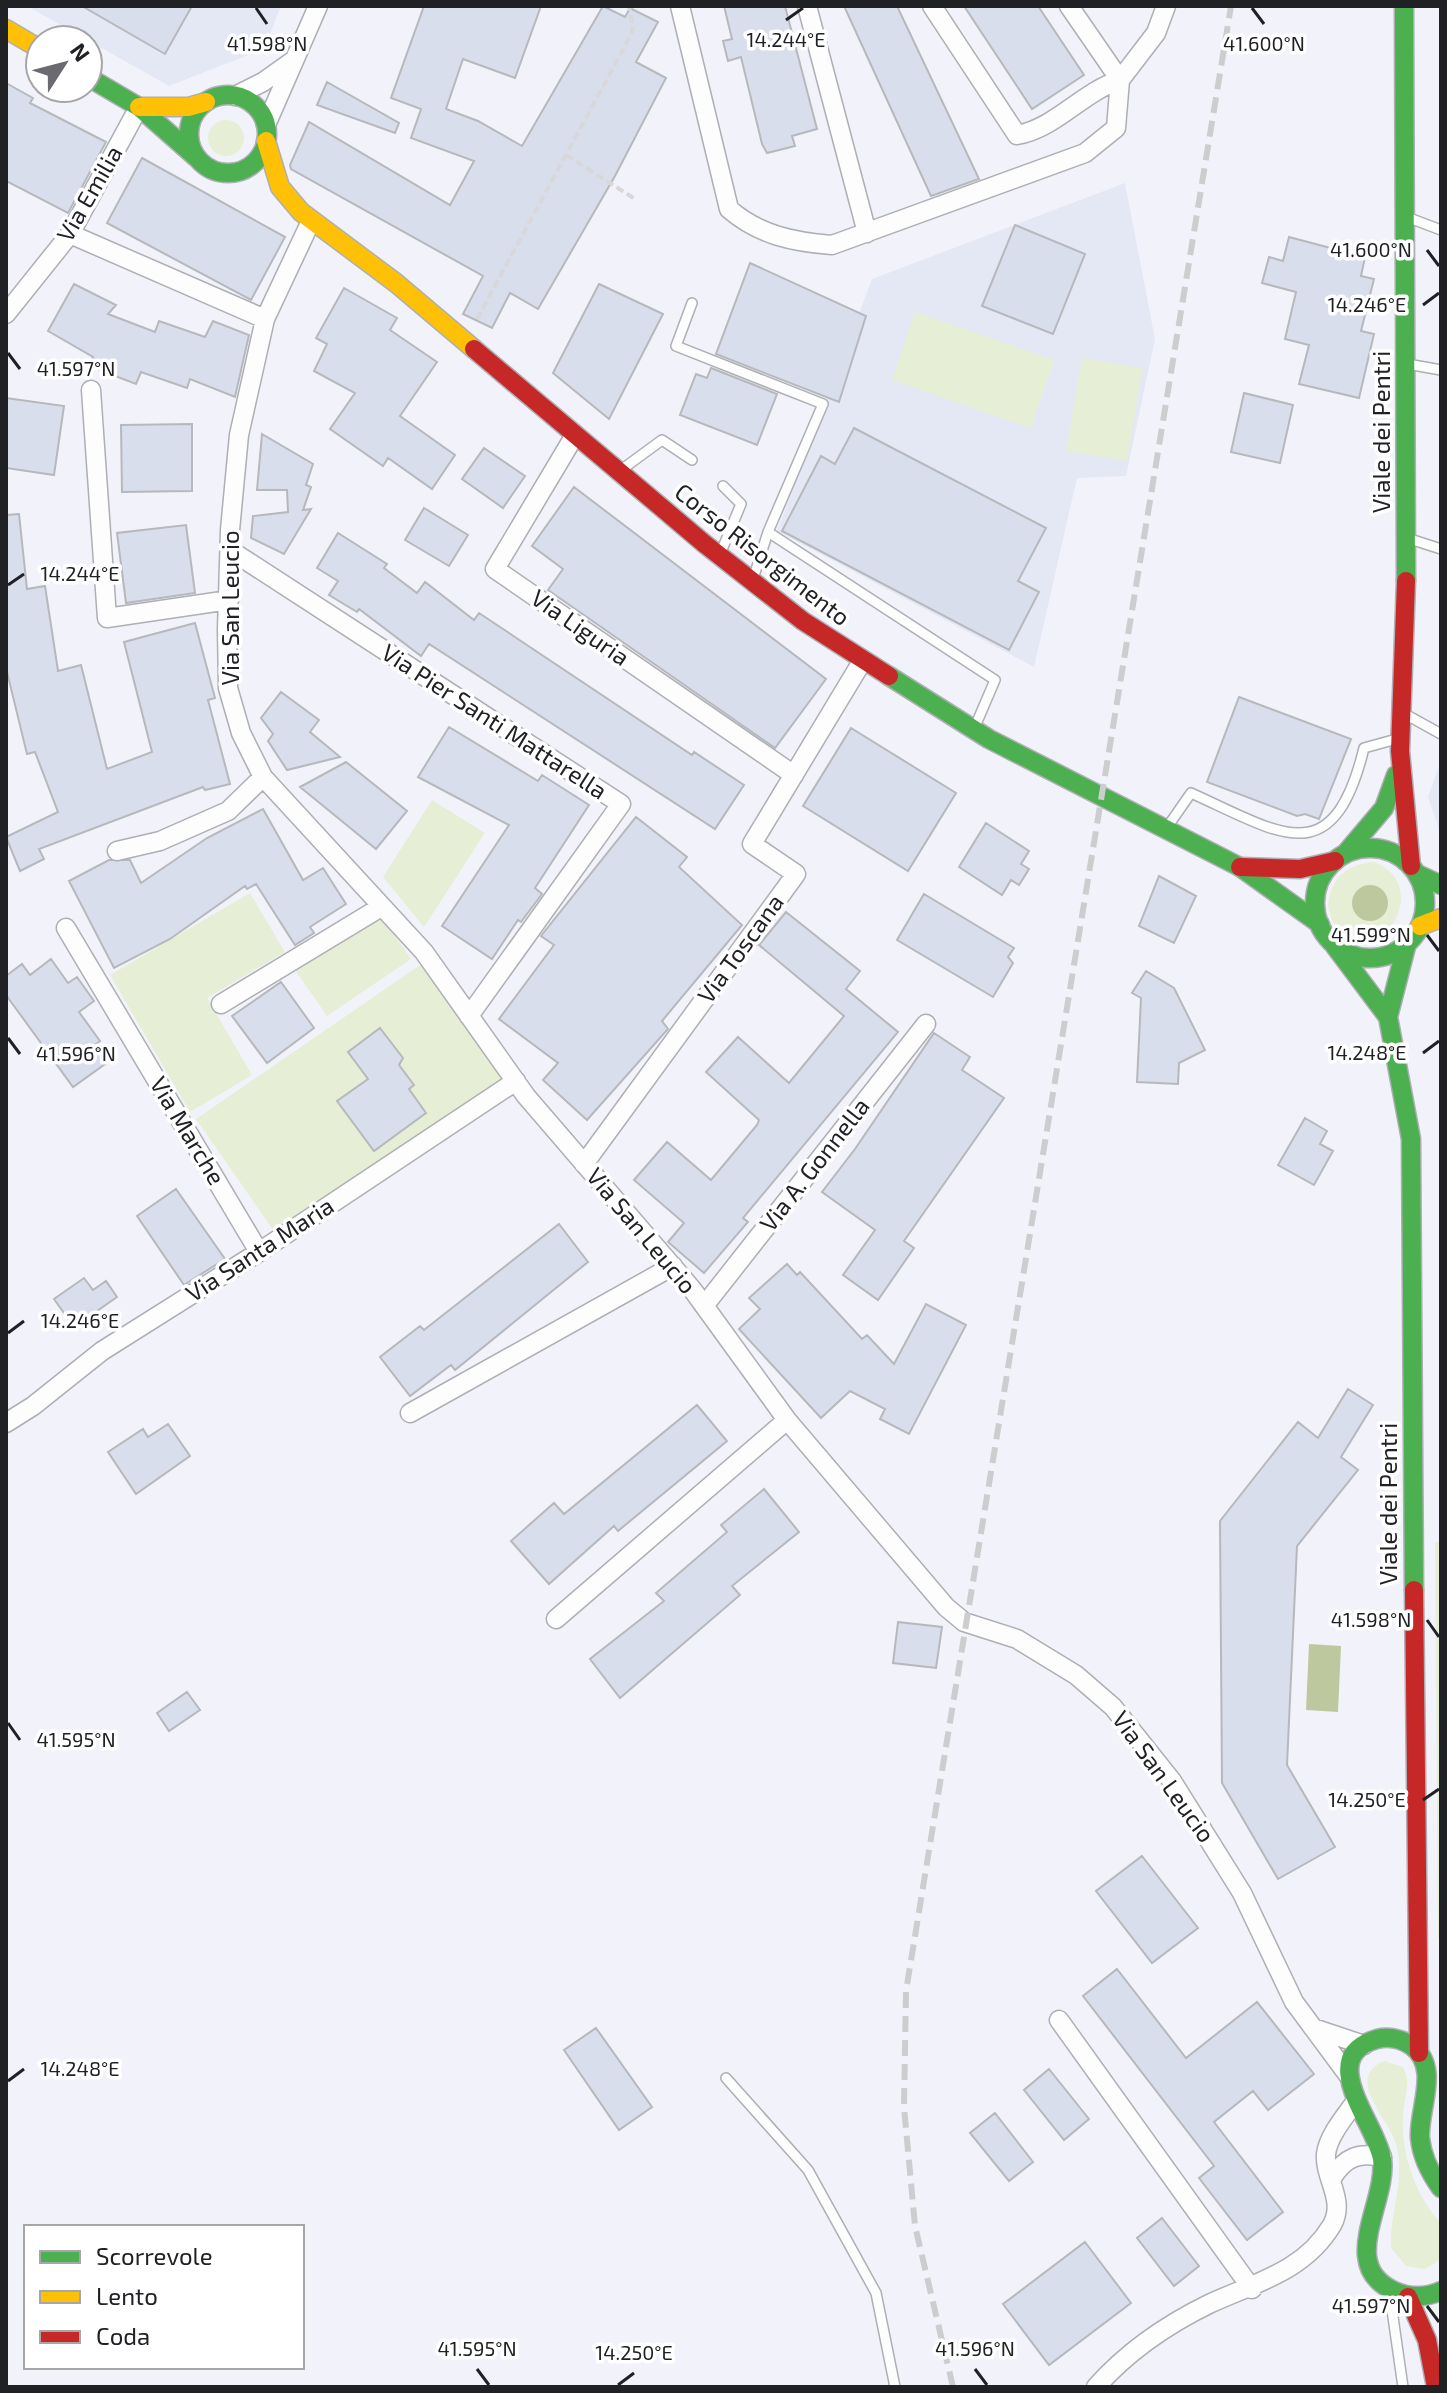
<svg xmlns="http://www.w3.org/2000/svg" width="1447" height="2393" font-family="'Exo 2',sans-serif">
<style>
.built{fill:#e4e8f5}
.green{fill:#e6eed5;fill-rule:evenodd}
.water{fill:#bec89e}
.building{fill:#d9deec;stroke:#b7b8bc;stroke-width:2}
.lines{fill:none;stroke-linecap:round;stroke-linejoin:round}
.lane-casing{stroke:#adafb4;stroke-width:12}
.street-casing{stroke:#adafb4;stroke-width:21}
.fast-casing{stroke:#adafb4;stroke-width:21}
.slow-casing{stroke:#adafb4;stroke-width:21}
.jam-casing{stroke:#adafb4;stroke-width:21}
.path{stroke:#d8d8da;stroke-width:4;stroke-dasharray:8 4;stroke-linecap:butt}
.lane{stroke:#fdfdfe;stroke-width:9}
.street{stroke:#fdfdfe;stroke-width:18}
.fast{stroke:#4caf50;stroke-width:18}
.slow{stroke:#ffc107;stroke-width:18}
.jam{stroke:#c62828;stroke-width:18}
.rail{stroke:#cdcdcf;stroke-width:6;stroke-dasharray:16 8;stroke-linecap:butt}
.ticks{fill:none;stroke:#202125;stroke-width:3}
.labels{text-anchor:middle;stroke-width:7;stroke-linejoin:round;paint-order:stroke}
.street-label{font-size:24px;fill:#202125;stroke:#fff}
.ticks-label{font-size:20px;text-anchor:middle;fill:#202125;stroke:#fff;stroke-width:7;stroke-linejoin:round;paint-order:stroke}
</style>
<rect width="100%" height="100%" fill="#f2f3fa"/>
<!-- built -->
<path class="built" d="M27,6H281L264,49L169,86Z
M1125,183L1155,339L1126,476L1077,478L1034,667L777,531L872,279Z
M1441,760V835L1428,797Z"/>
<!-- green -->
<path class="green" d="M208 138a18 18 0 1 1 36 0a18 18 0 1 1-36 0Z
M915,312L1054,360L1031,428L892,380Z
M1082,358L1142,368L1127,461L1066,451Z
M432,800L485,833L424,927L383,877Z
M1374,862C1447,890 1351,1006 1328,906C1331,878 1346,864 1374,862ZM1372,885L1383,891L1368,922L1354,913L1353,896L1360,887Z
M250,893L285,952L207,998L252,1075L190,1112L110,975Z
M381,916L411,959L327,1016L293,967Z
M423,963L505,1081L278,1237L196,1119Z
M1435,1542H1441V1938H1438Z
M1384,2061L1403,2067C1412,2085 1404,2096 1403,2115C1401,2155 1415,2194 1441,2224V2259L1425,2269L1406,2266L1391,2248C1389,2212 1406,2181 1396,2144C1388,2117 1344,2078 1384,2061Z"/>
<!-- water -->
<path class="water" d="M1352 903a18 18 0 1 1 36 0a18 18 0 1 1-36 0Z
M1309,1644L1341,1646L1338,1712L1306,1710Z"/>
<!-- building -->
<path class="building" d="M82,6H192L165,54Z
M424,6H541L515,78L463,59L446,109L478,121L522,146L603,6L625,17L630,8L658,22L636,62L666,78L615,176L538,309L510,293L492,328L463,314L483,276L291,169L290,165L309,122L450,205L474,161L411,138L421,109L391,98Z
M724,6H785L817,129L792,136L795,146L767,153L762,144L741,57L728,61L723,41L732,39Z
M844,6H897L979,179L931,196Z
M964,6H1038L1084,75L1032,109Z
M327,82L399,123L395,133L317,105Z
M6,83L33,98L30,103L106,142L68,213L6,181Z
M142,158L285,237L251,300L107,223Z
M1015,225L1085,254L1053,334L982,306Z
M1289,237L1365,257L1361,276L1374,279L1361,331L1374,334L1359,398L1299,384L1309,345L1285,339L1296,292L1262,283L1269,257L1283,261Z
M750,263L866,316L839,402L716,354Z
M74,284L116,305L108,314L155,332L159,321L205,337L213,321L249,335L235,397L190,379L187,388L141,372L136,384L89,366L93,357L48,331Z
M599,284L663,314L609,419L553,373Z
M344,288L397,318L390,330L437,362L400,416L455,455L432,489L388,458L383,466L330,429L355,393L314,371L327,344L316,338Z
M711,368L777,394L757,445L680,415L696,374L707,378Z
M1244,393L1293,405L1280,463L1231,452Z
M6,398L64,406L54,475L6,468Z
M192,424V491L122,492L121,425Z
M854,428L1046,528L1018,581L1039,592L1009,650L782,531L821,456L835,464Z
M262,434L313,464L306,485L311,487L303,510L311,509L284,554L251,538L253,516L288,512L287,490H257Z
M484,448L525,476L503,508L462,479Z
M574,487L826,679L775,748L548,590L563,569L532,546Z
M424,508L468,535L449,566L405,540Z
M19,514L27,589L45,586L58,671L81,665L107,769L152,752L124,642L195,623L215,698L208,700L230,784L205,790L203,787L39,849L44,859L20,871L6,837L58,812L35,752L27,754L6,668V515Z
M186,525L195,593L126,603L117,533Z
M338,533L387,564L384,568L417,593L425,582L474,620L479,613L692,755L694,752L744,785L715,829L429,644L421,656L359,609L357,612L329,595L338,581L317,568Z
M281,692L319,720L310,732L340,757L287,770L268,741L273,734L261,718Z
M1239,697L1351,739L1319,819L1305,814L1297,816L1207,782Z
M449,727L538,781L542,775L589,805L535,888L542,894L521,922L518,920L492,959L442,926L509,825L418,777Z
M851,728L956,793L908,871L803,806Z
M346,762L407,811L376,849L300,787Z
M263,809L303,880L323,868L346,904L310,927L314,933L295,945L256,884L247,889L245,886L170,939L114,968L69,881L109,860H130L141,883L207,838Z
M636,817L687,857L679,867L742,925L662,1021L668,1029L587,1120L543,1080L558,1063L499,1019L554,945L541,936Z
M986,823L1029,851L1021,864L1029,869L1019,885L1011,880L1002,895L959,867Z
M1159,876L1196,896L1174,943L1139,926Z
M924,894L1014,948L1008,957L1013,963L993,997L897,940Z
M786,912L860,971L846,989L898,1032L743,1218L748,1222L704,1273L668,1242L684,1223L634,1180L667,1142L711,1180L757,1125L759,1120L706,1072L738,1037L789,1083L844,1016L759,945Z
M51,959L68,983L77,977L94,1001L79,1012L100,1041L95,1045L108,1062L73,1087L6,995V976L22,964L30,975Z
M1146,971L1174,988L1205,1050L1179,1063L1178,1084L1137,1082L1141,998L1132,993Z
M281,982L314,1028L267,1063L232,1016Z
M380,1028L403,1058L399,1065L414,1085L409,1089L426,1113L374,1151L337,1101L368,1079L348,1052Z
M934,1033L970,1057L962,1070L1004,1098L904,1241L914,1248L878,1300L843,1275L875,1230L822,1192L855,1149Z
M1305,1118L1327,1131L1320,1144L1333,1151L1314,1185L1278,1165Z
M176,1189L225,1259L184,1285L137,1216Z
M559,1224L588,1262L455,1370L451,1365L410,1396L380,1357L420,1326L424,1330Z
M787,1264L797,1275L800,1272L862,1339L867,1335L894,1364L926,1304L966,1325L909,1434L880,1419L885,1409L850,1391L821,1418L739,1329L760,1309L749,1298Z
M84,1278L93,1290L106,1281L117,1297L74,1327L54,1299Z
M1348,1389L1373,1405L1341,1457L1358,1470L1297,1546L1287,1765L1335,1847L1278,1879L1222,1783L1220,1521L1298,1422L1318,1438Z
M697,1405L727,1441L618,1531L614,1526L549,1584L511,1541L554,1503L564,1514Z
M168,1424L190,1456L136,1494L108,1452L143,1429L148,1437Z
M764,1489L799,1532L732,1586L740,1595L620,1698L590,1659L664,1601L656,1593L727,1532L721,1525Z
M898,1622L942,1627L936,1668L893,1663Z
M187,1692L200,1710L169,1731L157,1713Z
M1142,1856L1198,1928L1152,1963L1096,1891Z
M1117,1969L1186,2058L1257,2002L1314,2074L1268,2110L1253,2091L1214,2122L1283,2212L1247,2240L1199,2178L1214,2166L1083,1996Z
M596,2028L652,2107L619,2130L564,2050Z
M1049,2069L1089,2119L1064,2140L1024,2090Z
M995,2113L1033,2162L1009,2181L970,2133Z
M1162,2218L1199,2266L1174,2286L1137,2238Z
M1085,2242L1131,2303L1049,2365L1003,2304Z"/>
<g class="lines">
<!-- lane casing -->
<g class="lane-casing">
<path id="lane" d="M1412,219L1441,230
M692,303L676,346L823,404L768,532
M1413,365L1441,370
M621,470L662,440L692,460
M1410,539L1441,549
M721,552L741,504L723,486
M753,579L768,532L995,680L974,729
M1405,714L1441,734
M1168,826L1191,793C1280,833 1333,875 1364,748L1393,740
M726,2078L808,2170L876,2293L895,2387
M1390,2296L1403,2387"/>
</g>
<!-- street casing -->
<g class="street-casing">
<path id="street" d="M680,6L729,209C759,235 793,242 832,245L1085,153L1116,128L1120,80L1156,33L1166,6
M807,6L867,233
M932,6L1017,135C1056,128 1082,92 1120,80L1069,6
M235,96L263,82L294,60
M266,125L318,6
M311,221L265,319L239,435L230,530L227,629L228,688L241,733L263,777L424,952L526,1096L692,1289L787,1420L946,1607L964,1622L1017,1639L1076,1675L1113,1707L1172,1781L1242,1893L1294,2002L1348,2075
M70,234L265,319
M6,314L70,234L139,107
M91,390L107,618L229,600
M575,435L495,569L794,775
M230,550L621,804L469,1016
M117,851L160,841L228,811L263,777
M66,928L259,1252
M221,1004L381,907
M584,1164L796,874L752,844L863,660
M704,1306L926,1024
M410,1413L673,1266
M6,1423L33,1406L102,1351L259,1252L516,1081
M556,1619L787,1420
M1059,2020L1252,2289
M1313,2028L1364,2045
M1332,2178C1345,2157 1359,2152 1382,2157
M1096,2387C1128,2351 1166,2325 1209,2304C1254,2283 1304,2272 1332,2225C1346,2200 1324,2178 1326,2154C1328,2136 1346,2115 1356,2101"/>
</g>
<!-- fast casing -->
<g class="fast-casing">
<path id="fast" d="M1404,6L1406,581
M88,77L139,107L197,158
M189 134a39 39 0 1 1 78 0a39 39 0 1 1-78 0Z
M889,676L989,739L1240,867L1320,924
M1315 903a55 55 0 1 1 110 0a55 55 0 1 1-110 0Z
M1345,854L1384,808L1396,775
M1417,874L1441,885
M1407,943L1388,1017L1411,1139L1414,1590
M1334,945L1388,1017
M1441,2188C1430,2173 1422,2157 1420,2138C1418,2109 1441,2068 1412,2046C1402,2039 1389,2036 1377,2039C1314,2057 1377,2125 1382,2159C1388,2202 1337,2265 1394,2291C1410,2298 1425,2298 1441,2291"/>
</g>
<!-- slow casing -->
<g class="slow-casing">
<path id="slow" d="M6,29L40,49
M139,107H188L206,102
M266,141L280,187L301,212L396,283L474,349
M1420,926L1441,918"/>
</g>
<!-- jam casing -->
<g class="jam-casing">
<path id="jam" d="M474,349L706,545L803,621L889,676
M1406,581L1400,751L1411,866
M1240,867L1300,869L1335,861
M1414,1590L1419,2053
M1408,2297L1427,2340L1436,2387"/>
</g>
<!-- path -->
<path class="path" d="M566,155L635,199
M477,319L633,31L629,6"/>
<!-- lane -->
<use href="#lane" class="lane"/>
<!-- street -->
<use href="#street" class="street"/>
<!-- fast -->
<use href="#fast" class="fast"/>
<!-- slow -->
<use href="#slow" class="slow"/>
<!-- jam -->
<use href="#jam" class="jam"/>
<!-- rail -->
<path class="rail" d="M953,2387L915,2226L904,2107L906,1991L1231,6"/>
</g>
<!-- ticks -->
<path class="ticks" d="M256,8L267,24M1252,8L1264,24M786,20L803,8M1427,250L1439,266M1423,305L1439,293M8,353L20,369M8,585L24,574M1427,935L1439,951M8,1038L20,1054M1423,1053L1439,1041M8,1333L24,1321M1427,1620L1439,1637M8,1723L20,1740M1423,1800L1439,1789M8,2081L24,2069M1427,2306L1439,2322M477,2369L489,2385M975,2369L987,2385M618,2385L634,2373"/>
<g class="labels">
<!-- street labels -->
<g class="street-label">
<text transform="translate(90 194) rotate(-60)" y="8">Via Emilia</text>
<text transform="translate(1382 432) rotate(-90)" y="8">Viale dei Pentri</text>
<text transform="translate(762 555) rotate(38)" y="8">Corso Risorgimento</text>
<text transform="translate(231 608) rotate(-90)" y="8">Via San Leucio</text>
<text transform="translate(580 628) rotate(35)" y="8">Via Liguria</text>
<text transform="translate(494 722) rotate(33)" y="8">Via Pier Santi Mattarella</text>
<text transform="translate(741 949) rotate(-54)" y="8">Via Toscana</text>
<text transform="translate(187 1131) rotate(59)" y="8">Via Marche</text>
<text transform="translate(815 1165) rotate(-52)" y="8">Via A. Gonnella</text>
<text transform="translate(641 1231) rotate(50)" y="8">Via San Leucio</text>
<text transform="translate(260 1250) rotate(-33)" y="8">Via Santa Maria</text>
<text transform="translate(1389 1504) rotate(-90)" y="8">Viale dei Pentri</text>
<text transform="translate(1163 1777) rotate(54)" y="8">Via San Leucio</text>
</g>
</g>
<g class="ticks-label">
<text x="786" y="47">14.244°E</text>
<text x="267" y="51">41.598°N</text>
<text x="1264" y="51">41.600°N</text>
<text x="1371" y="257">41.600°N</text>
<text x="1367" y="312">14.246°E</text>
<text x="76" y="376">41.597°N</text>
<text x="80" y="581">14.244°E</text>
<text x="1371" y="942">41.599°N</text>
<text x="1367" y="1060">14.248°E</text>
<text x="76" y="1061">41.596°N</text>
<text x="80" y="1328">14.246°E</text>
<text x="1371" y="1627">41.598°N</text>
<text x="76" y="1747">41.595°N</text>
<text x="1367" y="1807">14.250°E</text>
<text x="80" y="2076">14.248°E</text>
<text x="1371" y="2313">41.597°N</text>
<text x="477" y="2356">41.595°N</text>
<text x="975" y="2356">41.596°N</text>
<text x="634" y="2360">14.250°E</text>
</g>
<!-- border -->
<rect width="1447" height="2393" fill="none" stroke="#202125" stroke-width="16"/>
<!-- legend -->
<rect x="24" y="2225" width="280" height="144" fill="#ffffff" stroke="#a6a6a8" stroke-width="2"/>
<rect x="40" y="2251" width="40" height="12" fill="#4caf50" stroke="#a6a6a8" stroke-width="2"/>
<text x="96" y="2265" font-size="24" fill="#202125">Scorrevole</text>
<rect x="40" y="2291" width="40" height="12" fill="#ffc107" stroke="#a6a6a8" stroke-width="2"/>
<text x="96" y="2305" font-size="24" fill="#202125">Lento</text>
<rect x="40" y="2331" width="40" height="12" fill="#c62828" stroke="#a6a6a8" stroke-width="2"/>
<text x="96" y="2345" font-size="24" fill="#202125">Coda</text>
<!-- north arrow -->
<g transform="translate(64 64) rotate(54)"><circle r="38" fill="#ffffff" stroke="#a6a6a8" stroke-width="2"/>
<path d="M0-6L14 30L0 20L-14 30Z" fill="#6a6a70"/>
<text y="-12" font-size="22" font-weight="bold" text-anchor="middle" fill="#202125">N</text>
</g>
</svg>
